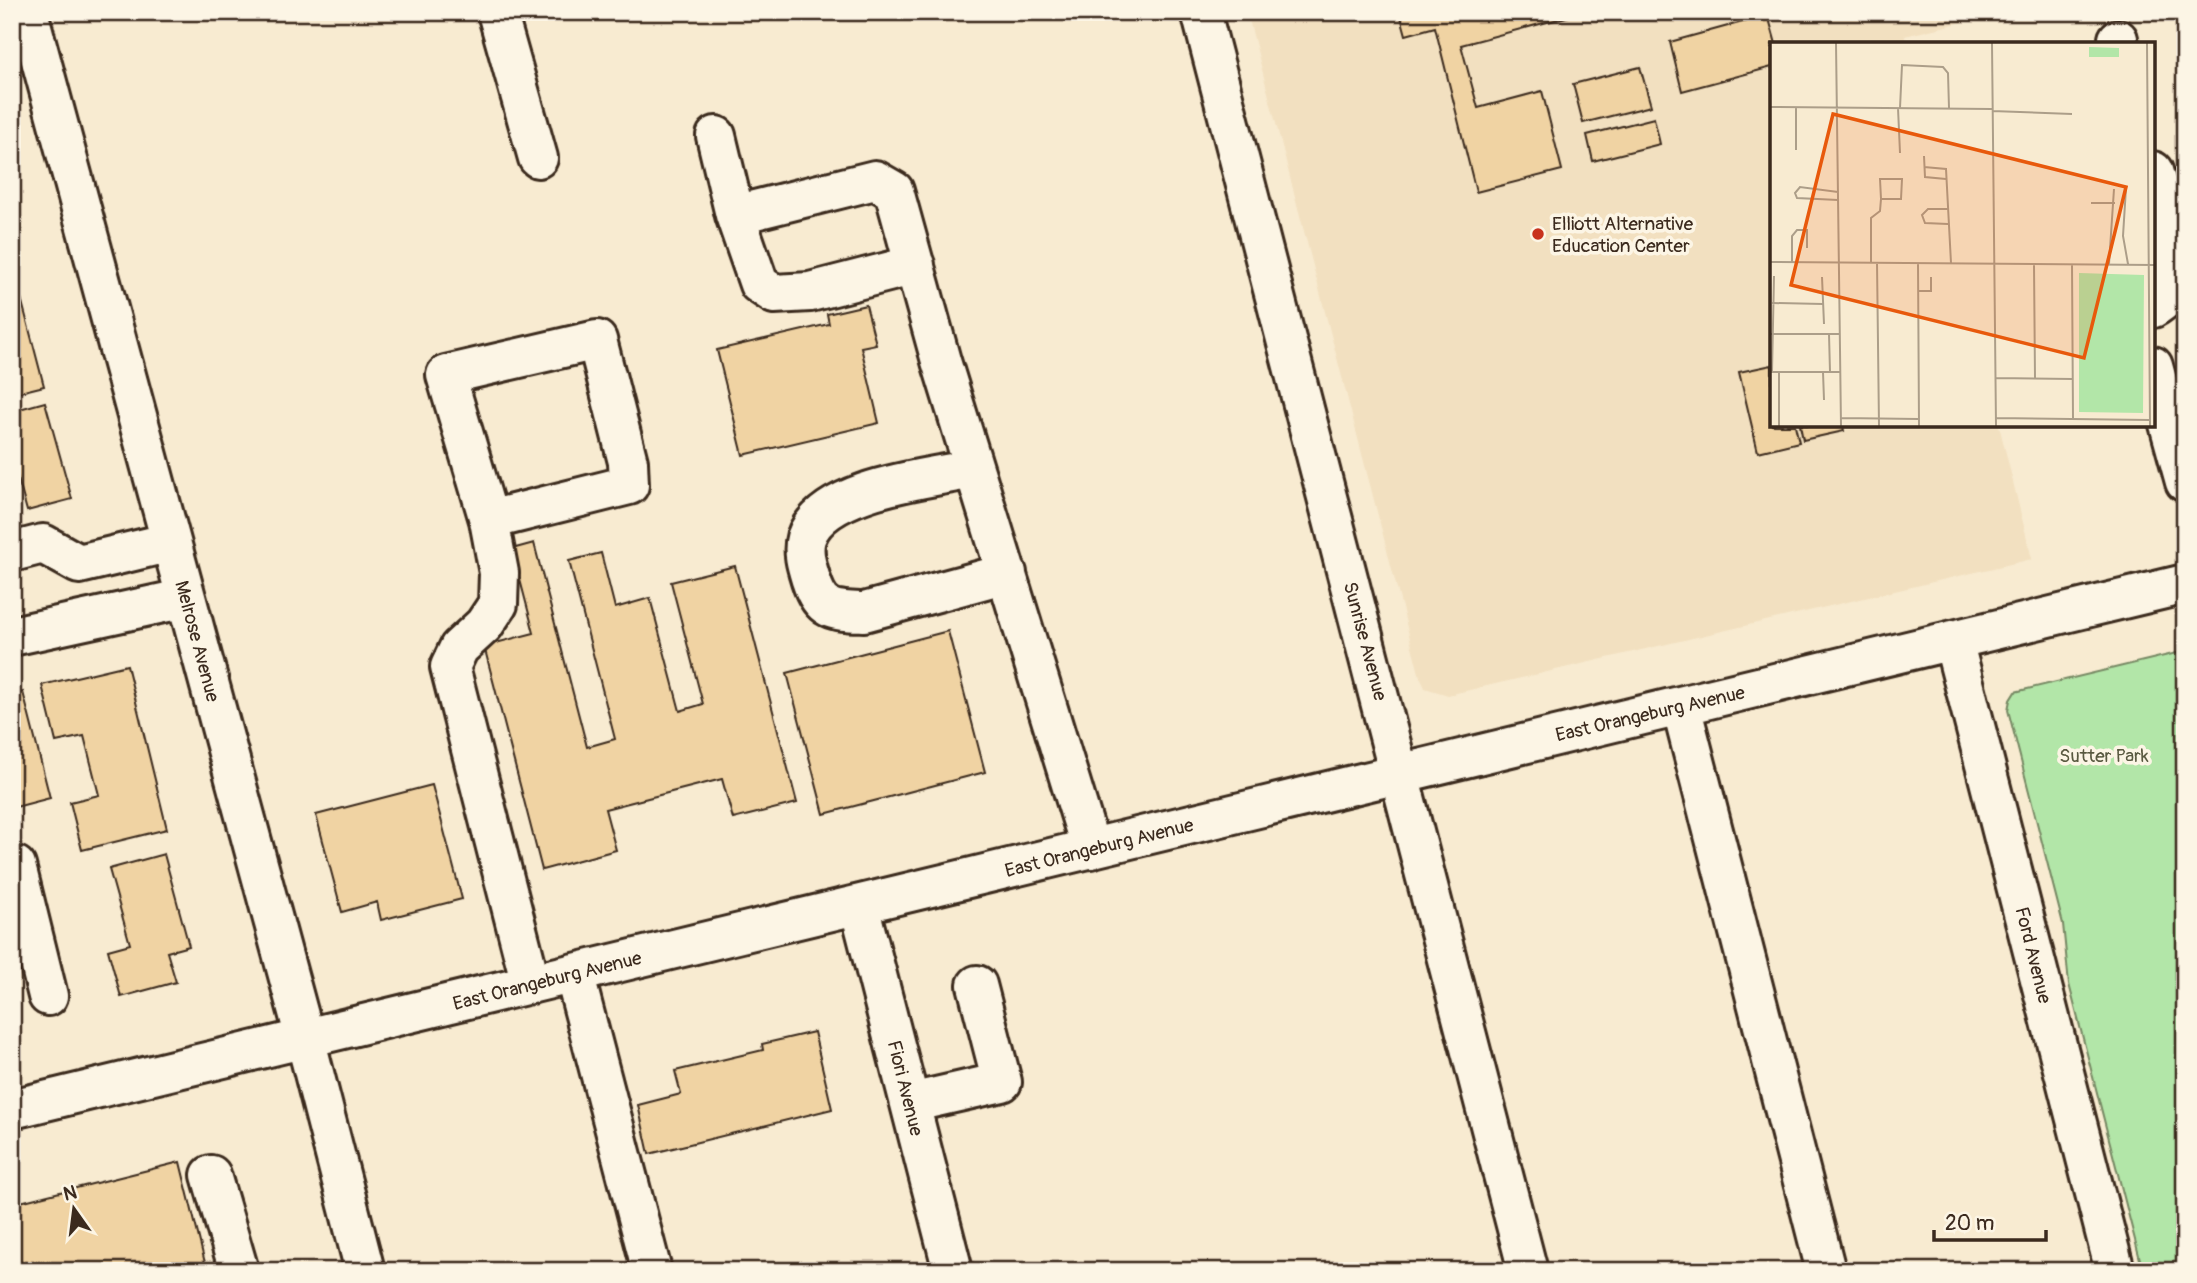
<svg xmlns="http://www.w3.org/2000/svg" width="2197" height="1283" font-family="Pangolin,sans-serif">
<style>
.built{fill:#f2e0c0}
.green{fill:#b2e6a8;stroke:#768863;stroke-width:2}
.building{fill:#f0d3a3;stroke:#3b2a1e;stroke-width:2}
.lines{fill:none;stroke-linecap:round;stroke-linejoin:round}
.minor-casing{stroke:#3b2a1e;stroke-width:44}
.minor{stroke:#fcf5e5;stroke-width:38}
.poi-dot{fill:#c8321e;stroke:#fcf5e5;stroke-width:2.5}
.labels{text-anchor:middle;stroke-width:7;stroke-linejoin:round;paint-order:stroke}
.poi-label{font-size:19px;fill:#3b2a1e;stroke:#fcf5e5;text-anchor:start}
.street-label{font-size:19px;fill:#3b2a1e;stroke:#fcf5e5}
.park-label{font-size:19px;fill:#595940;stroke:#fcf5e5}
.inset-road{fill:none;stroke:#ac9e89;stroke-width:2}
.view{fill:#e8590c;fill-opacity:0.15;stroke:#e8590c;stroke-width:3.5}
.inset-edge{fill:none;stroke:#3b2a1e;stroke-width:3.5}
</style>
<rect width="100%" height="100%" fill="#f8ebd1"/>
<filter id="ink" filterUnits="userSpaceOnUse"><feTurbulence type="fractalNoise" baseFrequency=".0143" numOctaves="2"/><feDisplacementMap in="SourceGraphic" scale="14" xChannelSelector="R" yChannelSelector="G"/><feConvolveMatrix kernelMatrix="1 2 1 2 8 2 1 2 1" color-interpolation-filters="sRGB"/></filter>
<g filter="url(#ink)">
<!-- built -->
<path class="built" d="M1247,12H2004L1905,36L1906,44H1772V425H1999L2032,559L1448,695L1425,688L1420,677Z"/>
<!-- green -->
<path class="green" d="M2185,651V1271H2143L2069,984L2063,924L2008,710L2010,700L2015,692Z"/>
<!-- building -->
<path class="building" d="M1395,12H1585L1461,45L1478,108L1542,91L1562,170L1476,192L1435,27L1406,35L1400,13Z
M1768,15L1776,44H1772V67L1682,91L1670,42Z
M1640,67L1651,106L1583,123L1573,84Z
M1654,118L1660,144L1593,161L1587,135Z
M21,298L44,386L12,394V301Z
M866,305L876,344L861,347L879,423L743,455L717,350L829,324L827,314Z
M1772,365V425H1795L1799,442L1758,452L1739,372Z
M45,402L72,499L27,511L12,457V411Z
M1800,425H1843L1844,431L1803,440Z
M534,543L587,747L615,739L569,561L601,553L615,608L650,598L680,711L703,704L671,582L735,566L797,803L733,819L722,779L605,809L616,850L542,870L484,646L534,633L512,549Z
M948,631L985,772L824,814L787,673Z
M127,665L167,829L82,850L70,802L99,795L84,736L56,742L42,685Z
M23,692L50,798L12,808V695Z
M432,785L462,899L381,920L377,902L342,912L316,815Z
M164,854L189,946L167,952L176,982L121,997L108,950L130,944L109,869Z
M814,1032L832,1109L649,1154L638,1105L681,1094L675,1071L763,1050L762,1044Z
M180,1162L207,1271H12V1204Z"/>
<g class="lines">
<!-- minor casing -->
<g class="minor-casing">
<path id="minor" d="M28,12L305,1038L365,1271
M497,12L538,158
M1201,12L1528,1271
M2118,39L2119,44
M716,136L735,215L759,284L774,294L810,292L915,265
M2153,171C2162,203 2188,268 2166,298C2163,302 2157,305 2153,308
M735,215L875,180L894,191L941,361L1091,849
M2153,366L2185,482
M974,469C930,478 822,488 806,538C802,552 807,567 811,580C821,612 834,611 864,612L1007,573
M489,520L446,375L597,340L628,462L629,485L489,520L499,573L498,604L484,625L459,648L450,667L531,984
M12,552L43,544L79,564L171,542
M12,636L186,598
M1953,640L2115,1271
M1681,706L1826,1271
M12,868L16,866L48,996
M859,905L953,1271
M574,973L652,1271
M910,1103L1002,1082L977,985
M12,1109L2185,584
M211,1175L239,1271"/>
</g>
<!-- minor -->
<use href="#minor" class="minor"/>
</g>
</g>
<!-- markers -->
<circle class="poi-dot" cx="1538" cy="234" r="7"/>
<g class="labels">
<!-- poi labels -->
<g class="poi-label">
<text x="1552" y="230">Elliott Alternative<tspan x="1552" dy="22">Education Center</tspan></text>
</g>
<!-- street labels -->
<g class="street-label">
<text transform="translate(198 641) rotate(75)" y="7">Melrose Avenue</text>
<text transform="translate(1366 641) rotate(75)" y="7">Sunrise Avenue</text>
<text transform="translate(1650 713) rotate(-13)" y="7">East Orangeburg Avenue</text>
<text transform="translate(1099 847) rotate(-14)" y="7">East Orangeburg Avenue</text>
<text transform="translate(2034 955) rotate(76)" y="7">Ford Avenue</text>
<text transform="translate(547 980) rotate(-14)" y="7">East Orangeburg Avenue</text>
<text transform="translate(906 1088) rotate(76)" y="7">Fiori Avenue</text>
</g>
<!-- park labels -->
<g class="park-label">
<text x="2104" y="762">Sutter Park</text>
</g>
</g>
<!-- overview -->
<g transform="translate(1770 42)">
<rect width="385" height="385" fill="#f8ebd1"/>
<path d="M319,5L349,6V15H319ZM309,231L374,233L373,371L309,370Z" fill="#b2e6a8"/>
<path class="inset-road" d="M66,1L71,384M222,1L226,384M377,1L380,384M0,65L222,67M26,65V108M128,66L130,111M130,66L132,23L173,25L178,31L179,66M222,69L302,72M154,114L155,135L176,137M154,125L176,127L181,221M356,146L353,194L358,222M68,150L30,145L25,151L27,156L68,158M321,161H345M178,167H158L152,173L155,181L178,182M0,220L385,223M22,220V194L27,188H37V206M101,220V176L110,169L111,157H131L132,137H110L111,157M107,220L109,384M148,221L149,384M264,222L265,337M302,222L303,377M339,222L344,147M52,235L54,282M148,249H161V235M2,261L53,262M1,292H70M59,292L60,330M0,330H70M2,330L4,234M9,330V384M53,330L54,358M225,336L303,337M71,376L149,377M226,376L380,378"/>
<path class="view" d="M63,72L356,145L314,316L21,243Z"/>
<rect width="385" height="385" class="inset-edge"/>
</g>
<!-- margin -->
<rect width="2197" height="1283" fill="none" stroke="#fcf5e5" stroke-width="42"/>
<rect x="21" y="21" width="2155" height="1241" fill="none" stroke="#3b2a1e" stroke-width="2.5" filter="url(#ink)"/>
<!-- north arrow -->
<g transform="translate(74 1209) rotate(346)" stroke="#fcf5e5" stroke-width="5" paint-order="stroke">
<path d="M0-5L12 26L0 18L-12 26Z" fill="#3b2a1e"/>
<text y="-10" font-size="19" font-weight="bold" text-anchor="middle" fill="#3b2a1e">N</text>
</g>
<!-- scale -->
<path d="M1934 1230v10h112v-10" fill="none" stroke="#3b2a1e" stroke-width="3.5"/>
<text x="1945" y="1230" font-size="21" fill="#3b2a1e" stroke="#fcf5e5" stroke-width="5" paint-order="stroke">20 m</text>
</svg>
